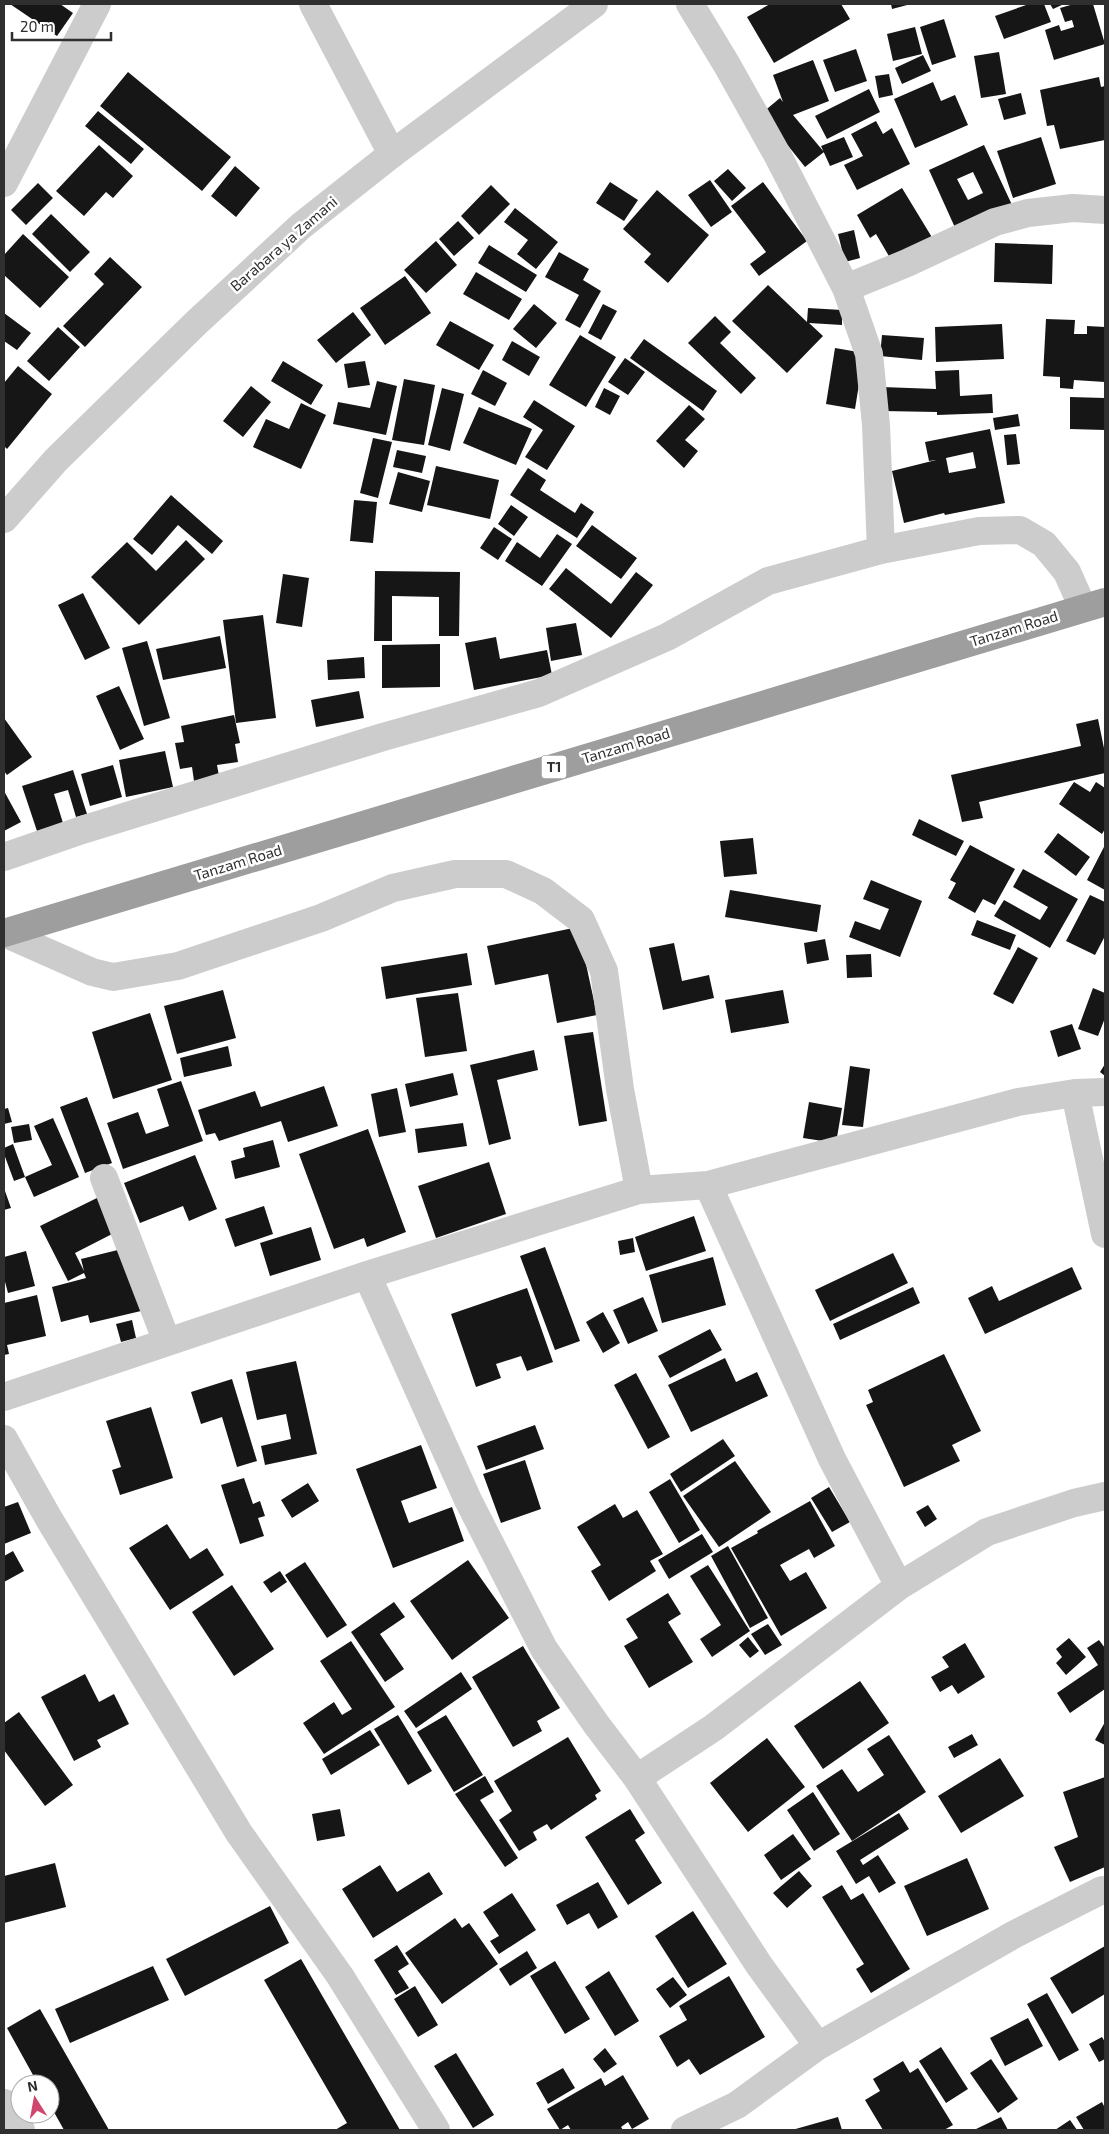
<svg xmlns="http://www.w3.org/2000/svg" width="1109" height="2134" font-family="'Exo 2',sans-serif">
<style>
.building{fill:#161616;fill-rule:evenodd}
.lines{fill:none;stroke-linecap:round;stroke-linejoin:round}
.minor{stroke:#ccc;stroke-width:28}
.tertiary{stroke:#ccc;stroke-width:28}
.trunk{stroke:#9e9e9e;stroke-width:28}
.labels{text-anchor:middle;stroke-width:5;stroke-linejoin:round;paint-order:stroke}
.shield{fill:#fff;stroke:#6d6d6d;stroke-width:1}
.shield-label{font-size:14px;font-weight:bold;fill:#2f2f2f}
.street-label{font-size:15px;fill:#2f2f2f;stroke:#fff}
</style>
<rect width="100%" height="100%" fill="#fff"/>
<!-- building -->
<path class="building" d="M10,4H60L73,13L57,36Z
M770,4H841L850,19L774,63L747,17Z
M891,4H911L892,9Z
M1029,4H1044L1051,22L1004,39L995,16Z
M1050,4H1064L1053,9Z
M1074,4H1093L1105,44L1054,60L1045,30L1059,25L1061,31L1074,27L1072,20L1065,22L1060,8Z
M944,19L956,57L932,65L920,27Z
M915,27L922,54L893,61L887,34Z
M856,49L867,81L835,92L823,60Z
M999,52L1006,94L981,98L974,56Z
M923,55L931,71L902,84L895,68Z
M813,60L829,101L793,115L824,152L805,167L762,113L780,98L783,102L773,75Z
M128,72L231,157L202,191L100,106Z
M889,74L893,95L879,98L875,76Z
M1099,77L1101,87L1105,86V140L1060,149L1054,125L1047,126L1040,90Z
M933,82L941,101L955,95L968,125L915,148L894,99Z
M869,89L880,112L827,139L815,116Z
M1021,93L1026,114L1004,120L998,99Z
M98,111L144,149L131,164L85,126Z
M876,121L883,134L892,128L910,164L857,190L844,165L863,156L851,134Z
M844,137L853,157L830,166L821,146Z
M1041,137L1056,184L1013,198L997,151Z
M99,145L133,176L113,198L106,192L84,216L56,191Z
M984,145L1013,207L957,232L929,170ZM973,172L983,193L968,200L957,179Z
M235,166L260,188L236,217L211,196Z
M728,169L746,188L732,201L714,181Z
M710,180L732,212L711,227L688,195Z
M610,182L638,200L624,221L596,203Z
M763,182L807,241L759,276L750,264L766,252L731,206Z
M38,183L53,198L26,225L11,210Z
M491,185L510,204L479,235L461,216Z
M902,188L933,239L893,263L876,234L870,238L857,215Z
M657,190L709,235L668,283L644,262L651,254L623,229Z
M515,208L558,242L536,269L517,254L528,240L504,222Z
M51,214L90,252L70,272L32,234Z
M458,221L474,238L454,256L439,239Z
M854,230L860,258L845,262L838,234Z
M23,234L69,277L40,308L4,275V255Z
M436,241L457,265L426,293L404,270Z
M995,243L1053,245L1052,284L994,282Z
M489,245L537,275L526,292L478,263Z
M559,252L589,269L583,280L601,291L580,328L565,320L579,295L545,277Z
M110,257L142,287L85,347L63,326L104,284L94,274Z
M476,272L522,299L509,320L463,294Z
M405,276L431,313L385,345L360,308Z
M768,285L807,322L808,308L842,310V325L809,323L823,336L787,373L732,321Z
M534,304L557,323L536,348L513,329Z
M603,304L617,311L601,340L588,333Z
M353,312L371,335L336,363L317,340Z
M4,313L31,333L17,350L4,341Z
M715,316L731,332L720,343L756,378L741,394L688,343Z
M1046,319L1075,320L1074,334H1087V326L1105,327V382L1074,380L1073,389L1060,388V377L1043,376Z
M450,321L494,345L479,370L436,345Z
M1002,324L1004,359L936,362L935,327Z
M58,327L80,347L49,381L27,361Z
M580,335L616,357L586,407L549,385Z
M882,335L924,338L922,360L880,356Z
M644,339L717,391L703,411L630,358Z
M512,341L540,357L529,376L502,360Z
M835,348L864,353L855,409L826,404Z
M625,358L645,372L628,395L608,382Z
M283,361L323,385L311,405L271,381Z
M365,361L370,385L348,388L344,364Z
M18,366L52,394L7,449L4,446V383Z
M483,370L507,383L495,406L471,394Z
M959,370L960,396L992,394L993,413L937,415V412L882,411V387L936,389L935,371Z
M404,379L435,385L424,445L392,440Z
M377,381L397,386L386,435L333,424L338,402L370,408Z
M251,386L271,402L243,437L223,421Z
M442,388L464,394L450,451L428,445Z
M604,388L620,396L610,415L595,407Z
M1070,397L1105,398V430L1070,429Z
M534,400L575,426L547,470L525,457L543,430L523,417Z
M301,403L326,415L301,469L253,447L266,419L289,429Z
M689,405L705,419L685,440L698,451L684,468L656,441Z
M479,407L532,429L516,465L463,443Z
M1018,414L1020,426L995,430L993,418Z
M990,429L1005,503L945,515L944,513L904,523L892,471L936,460L929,461L925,442ZM973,452L976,468L949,473L946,458Z
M1016,434L1020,464L1007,465L1004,435Z
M373,438L392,442L378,498L360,493Z
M397,450L426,456L422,473L393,467Z
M436,466L499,480L490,519L427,505Z
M528,468L546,480L540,490L575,513L581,503L594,512L577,538L510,495Z
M398,472L430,481L422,512L389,504Z
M171,495L223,541L212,554L178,525L152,555L133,539Z
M354,500L377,502L373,543L350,541Z
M511,505L528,517L514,536L498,524Z
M592,525L637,558L621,579L576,546Z
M494,527L512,539L498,560L480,548Z
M557,534L572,544L542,586L505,561L517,542L540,558Z
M186,540L205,559L139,625L91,577L127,542L156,571Z
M566,568L611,604L636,572L653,585L611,638L549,589Z
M375,571L460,572L459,636H439V597L392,596V641H374Z
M283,574L309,578L302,627L276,623Z
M83,593L110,648L85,660L58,605Z
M263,615L276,718L236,723L223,620Z
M576,623L582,655L551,661L546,628Z
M220,636L226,668L163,680L156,649Z
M496,637L500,659L547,650L552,675L474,690L465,643Z
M147,641L170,718L144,726L122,648Z
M440,644V687L382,688V645Z
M364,657L365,678L328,680L327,660Z
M119,686L144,739L120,750L96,696Z
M359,691L364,718L316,727L311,700Z
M234,715L240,743L235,744L238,762L217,765L219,776L194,781L192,767L180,769L175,743L184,742L181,726Z
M4,718L32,757L7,775L4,771Z
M1098,719L1105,753V773L979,802L983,818L962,822L951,775L1081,746L1076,724Z
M165,751L173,787L126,797L119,760Z
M113,765L122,797L90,806L81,774Z
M73,770L87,814L76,817L68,790L54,794L63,823L37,831L22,786Z
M1074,782L1090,792L1096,782L1105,788V829L1102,834L1059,804Z
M4,791L21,822L4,831Z
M919,819L964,841L956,856L912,835Z
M1058,833L1090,857L1076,876L1044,852Z
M753,838L757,874L724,877L720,841Z
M970,845L1015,869L995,905L983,899L975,913L948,898L956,883L950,880Z
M1105,845V890L1087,880Z
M1023,869L1078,899L1050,948L994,916L1004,900L1040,920L1048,907L1013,887Z
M871,880L922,901L900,957L849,937L855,921L880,930L889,909L863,899Z
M730,890L821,905L817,932L725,917Z
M1090,895L1105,902V936L1095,955L1066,941Z
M977,920L1016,935L1010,950L971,935Z
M578,927L597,1015L557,1023L548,974L495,985L487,946Z
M825,939L829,960L807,964L804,943Z
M674,943L682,981L709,975L714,998L663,1010L649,948Z
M1018,947L1038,958L1013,1004L993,994Z
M467,953L472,985L386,999L381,967Z
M871,954L872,977L847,978L846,955Z
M1093,988L1105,993V1018L1098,1036L1078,1029Z
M223,990L236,1038L177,1054L164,1006Z
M783,990L789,1023L731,1033L725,1000Z
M458,993L467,1051L425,1057L416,998Z
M150,1013L172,1080L113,1099L92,1032Z
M1072,1024L1081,1049L1058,1057L1050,1031Z
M593,1032L607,1121L579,1126L564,1036Z
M228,1046L232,1066L184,1077L180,1058Z
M534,1050L538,1070L497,1080L511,1139L489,1145L470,1065Z
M1105,1064V1076L1100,1072Z
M850,1066L870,1069L863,1127L842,1125Z
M453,1073L458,1095L410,1107L405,1084Z
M181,1081L203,1141L123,1169L107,1123L138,1112L146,1134L169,1126L157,1089Z
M324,1086L338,1126L288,1142L281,1121L219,1141L215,1133L206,1135L198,1110L255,1091L261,1107Z
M397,1088L406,1132L379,1137L371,1094Z
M87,1097L112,1163L85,1173L60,1107Z
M809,1102L842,1108L836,1143L803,1138Z
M8,1108L12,1122L4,1124V1109Z
M53,1118L79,1177L34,1197L25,1177L52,1165L34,1126Z
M463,1123L467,1146L418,1153L415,1129Z
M29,1124L32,1140L14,1143L11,1127Z
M368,1129L406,1232L367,1247L364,1238L334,1249L299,1154Z
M273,1140L280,1167L235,1179L231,1161L245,1157L243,1148Z
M13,1144L25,1177L14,1181L4,1154V1148Z
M195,1155L217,1209L189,1221L183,1206L140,1223L124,1183Z
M489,1162L506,1214L436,1238L418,1186Z
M5,1191L11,1208L4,1210V1192Z
M99,1197L116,1232L75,1253L84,1271L81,1259L126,1248L141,1311L90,1323L88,1315L61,1322L52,1287L86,1278L84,1273L68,1281L40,1226Z
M264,1206L273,1234L235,1247L225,1219Z
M694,1216L706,1251L646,1271L635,1237Z
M311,1227L321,1260L270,1276L260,1243Z
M633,1238L635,1252L620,1255L618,1241Z
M545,1247L580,1341L555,1350L520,1256Z
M26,1251L35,1286L8,1293L4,1278V1257Z
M893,1253L908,1283L830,1321L815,1290Z
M713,1257L726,1305L662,1323L649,1275Z
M1072,1267L1082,1289L985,1334L968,1298L992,1286L999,1301Z
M913,1287L920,1303L840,1340L833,1324Z
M527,1288L553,1362L527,1371L521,1356L496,1364L501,1378L476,1387L451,1314Z
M37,1295L46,1336L7,1345L9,1354L4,1355V1303Z
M643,1297L658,1331L628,1344L613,1310Z
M603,1312L620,1343L603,1353L586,1322Z
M132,1320L136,1338L121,1342L116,1324Z
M710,1329L722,1350L670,1378L658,1356Z
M944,1354L981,1431L952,1445L960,1461L904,1487L866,1405L873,1402L868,1390Z
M725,1358L736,1382L757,1372L768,1396L691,1432L668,1385Z
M296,1361L317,1454L265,1465L261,1446L291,1439L286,1414L257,1420L246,1372Z
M636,1373L670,1437L648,1449L614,1385Z
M232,1379L257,1461L237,1467L222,1417L201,1424L191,1392Z
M151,1407L173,1478L120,1495L112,1470L121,1467L106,1421Z
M535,1425L544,1449L486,1470L477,1446Z
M723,1439L735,1456L681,1492L670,1474Z
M421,1445L437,1488L401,1501L409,1523L452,1507L464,1541L393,1568L356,1469Z
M525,1460L541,1509L501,1523L483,1474Z
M735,1461L771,1512L719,1547L683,1496Z
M244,1478L253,1504L260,1501L265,1516L258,1518L264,1536L240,1544L221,1485Z
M670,1479L700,1530L679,1543L649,1492Z
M308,1483L319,1501L292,1518L281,1500Z
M829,1487L850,1522L832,1532L811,1498Z
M810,1501L835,1546L814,1558L809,1549L780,1565L790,1581L806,1572L827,1608L781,1636L731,1548L758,1533L757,1531Z
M18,1502L31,1533L4,1544V1507Z
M615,1504L623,1518L637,1510L663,1554L650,1561L656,1571L609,1601L591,1571L601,1565L577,1527Z
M928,1505L937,1519L925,1527L916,1512Z
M167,1524L190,1559L207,1548L224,1575L170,1610L129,1548Z
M702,1534L713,1552L669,1579L658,1560Z
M728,1546L768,1618L750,1628L711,1556Z
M13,1551L24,1571L4,1582V1556Z
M468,1560L509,1618L452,1660L410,1601Z
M305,1562L347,1625L327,1638L285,1575Z
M708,1565L750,1631L712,1657L700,1639L721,1625L690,1576Z
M280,1571L287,1582L271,1593L263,1582Z
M232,1585L274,1649L234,1676L192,1612Z
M668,1593L681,1614L668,1622L693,1662L649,1688L624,1646L638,1638L626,1619Z
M394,1602L405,1617L380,1634L404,1669L385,1682L351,1632Z
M768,1624L782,1645L765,1655L751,1634Z
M748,1637L759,1651L750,1658L739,1645Z
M1069,1638L1086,1657L1066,1675L1056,1663L1062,1657L1056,1649Z
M1099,1640L1105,1648V1689L1070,1713L1057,1693L1098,1665L1087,1648Z
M351,1641L395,1707L324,1754L303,1723L334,1702L342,1715L352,1709L320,1661Z
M965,1643L985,1677L958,1694L952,1685L940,1692L931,1677L949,1667L942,1657Z
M523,1646L560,1708L537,1721L542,1731L513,1747L472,1677Z
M461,1672L472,1689L416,1728L404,1711Z
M85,1674L99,1702L114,1694L129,1724L97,1740L101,1747L74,1761L41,1697Z
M860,1681L889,1723L823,1769L794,1726Z
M19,1712L73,1785L45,1806L4,1750V1723Z
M398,1715L432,1771L408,1785L374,1729Z
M446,1715L483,1775L454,1792L417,1732Z
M1105,1722V1745L1095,1740Z
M370,1730L380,1745L331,1775L322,1759Z
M972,1734L978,1745L954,1758L948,1747Z
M889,1735L926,1792L852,1841L816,1786L842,1769L858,1792L884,1775L867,1749Z
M568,1737L601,1791L595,1795L597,1799L551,1830L547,1824L533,1832L537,1840L519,1851L499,1820L512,1811L494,1781Z
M767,1738L805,1787L748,1832L710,1783Z
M1000,1758L1024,1796L961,1833L938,1796Z
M485,1776L494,1792L480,1800L518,1858L505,1867L455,1794Z
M1105,1777V1867L1070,1882L1054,1847L1078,1837L1063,1792Z
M813,1792L840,1834L814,1851L787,1810Z
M340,1809L345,1836L317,1841L312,1814Z
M630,1809L645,1833L635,1840L662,1883L628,1905L585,1837Z
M899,1813L909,1829L860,1860L863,1865L878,1855L896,1883L879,1893L869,1876L856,1884L836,1851Z
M793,1834L811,1859L781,1880L764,1855Z
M967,1858L989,1909L927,1936L904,1886Z
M55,1863L66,1907L4,1923V1876Z
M380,1865L397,1892L429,1872L443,1894L373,1938L342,1889Z
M799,1871L812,1886L787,1908L773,1893Z
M598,1882L618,1917L598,1929L589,1913L567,1925L556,1905Z
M842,1885L851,1900L863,1893L910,1969L871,1993L856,1969L864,1964L822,1897Z
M512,1893L536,1930L499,1954L490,1941L499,1936L483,1912Z
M270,1906L289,1943L185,1996L166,1959Z
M693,1911L727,1964L688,1988L655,1936Z
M455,1918L462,1928L469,1923L498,1964L442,2004L405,1953Z
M397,1945L409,1964L398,1971L409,1988L396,1995L374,1960Z
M1105,1946V1994L1072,2014L1050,1978Z
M527,1951L537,1968L510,1986L499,1969Z
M301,1959L400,2130H335L347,2123L264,1980Z
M555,1961L590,2019L565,2034L530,1976Z
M153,1966L169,2000L70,2043L55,2009Z
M609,1971L639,2021L615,2036L585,1987Z
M729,1976L765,2037L700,2075L689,2059L677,2067L659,2036L687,2020L679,2006Z
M673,1977L687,1995L670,2008L656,1989Z
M415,1986L438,2025L418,2037L394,1999Z
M1047,1993L1079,2050L1059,2061L1027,2004Z
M40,2009L109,2130H64L50,2105V2084H38L7,2028Z
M1028,2018L1043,2046L1005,2066L990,2038Z
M1102,2037L1105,2042V2059L1099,2062L1089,2044Z
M941,2047L968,2089L946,2103L919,2061Z
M605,2048L617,2064L604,2073L593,2059Z
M456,2053L494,2115L473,2128L434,2066Z
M991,2059L1018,2099L998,2113L970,2073Z
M903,2061L910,2073L918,2068L953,2125L944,2130H883L865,2100L880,2091L873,2079Z
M563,2068L575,2088L548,2104L536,2083Z
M623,2075L649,2119L632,2129L628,2122L621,2127L623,2130H571L568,2125L560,2130L547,2109L601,2078L605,2086Z
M1102,2102L1105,2108V2130H1084L1076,2117Z
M838,2117L842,2130H792Z
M1001,2117L1008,2130H974Z
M1070,2120L1077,2130H1055Z"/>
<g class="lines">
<!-- minor -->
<path class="minor" d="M313,4L392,154
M690,4L727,65L778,156L846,288L869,354L876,425L881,550
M4,183L97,4
M846,288L907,263L995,222L1028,213L1073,208L1105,210
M4,857L82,830L383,737L539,693L667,637L768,581L881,550L979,531L1020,530L1044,544L1067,572L1083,608
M4,933L92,972L113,977L178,966L321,918L393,888L455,874H506L543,891L581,920L604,971L620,1089L639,1190
M1075,1093L1105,1234
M104,1178L167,1342
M708,1185L832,1459L899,1586
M367,1275L468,1500L544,1649L596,1724L637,1778L759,1965L818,2046
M4,1397L367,1275L639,1190L708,1185L1018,1102L1075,1093L1105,1092
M4,1439L49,1519L239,1833L340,1976L436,2130
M637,1778L713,1728L899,1586L987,1532L1074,1503L1105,1496
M4,2103L21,2130
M685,2130L737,2105L818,2046L1015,1934L1102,1890L1105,1891"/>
<!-- tertiary -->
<path class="tertiary" d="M4,519L56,460L196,323L301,226L392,154L594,4"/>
<!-- trunk -->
<path class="trunk" d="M4,933L1105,602"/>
</g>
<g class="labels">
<!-- shield labels -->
<rect class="shield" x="541.5" y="755.5" width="25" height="23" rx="4"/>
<g class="shield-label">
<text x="554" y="772">T1</text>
</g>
<!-- street labels -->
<g class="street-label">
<text transform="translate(284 244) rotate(-41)" y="5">Barabara ya Zamani</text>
<text transform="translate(1014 629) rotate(-17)" y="5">Tanzam Road</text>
<text transform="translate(626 746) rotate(-17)" y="5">Tanzam Road</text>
<text transform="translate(238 863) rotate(-17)" y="5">Tanzam Road</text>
</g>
</g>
<!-- border -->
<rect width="1109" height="2134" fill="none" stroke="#2f2f2f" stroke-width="10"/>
<!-- north arrow -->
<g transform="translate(35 2099) rotate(349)"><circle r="24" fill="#ffffff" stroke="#acacac"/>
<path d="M0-4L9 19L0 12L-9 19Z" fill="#d1466e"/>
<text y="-8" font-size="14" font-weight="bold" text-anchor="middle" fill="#2f2f2f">N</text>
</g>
<!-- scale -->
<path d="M12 32v8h99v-8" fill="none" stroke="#2f2f2f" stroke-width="2.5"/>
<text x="20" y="32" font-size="15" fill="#2f2f2f" stroke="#ffffff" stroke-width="4" paint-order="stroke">20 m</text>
</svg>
